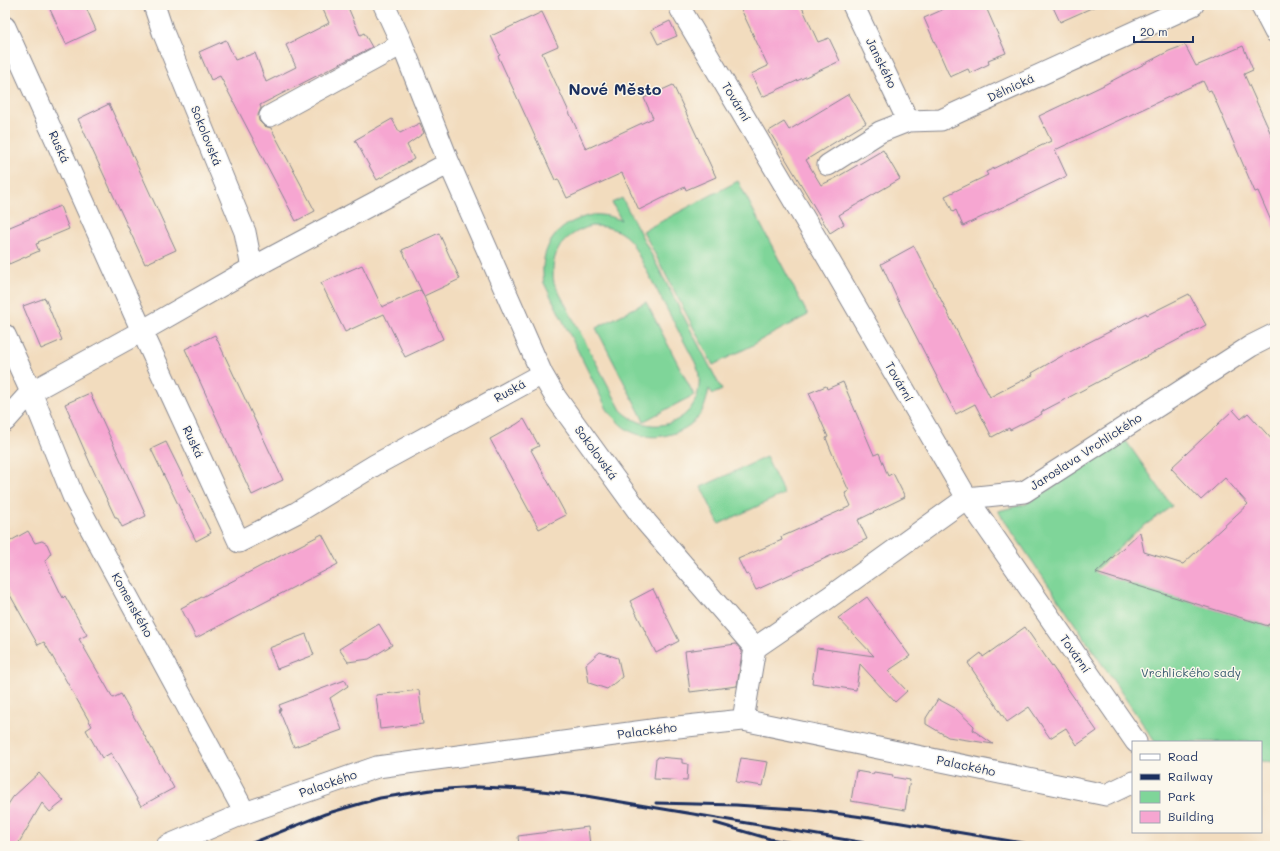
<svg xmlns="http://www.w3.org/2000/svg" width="1280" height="851" font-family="Mali,sans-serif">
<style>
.green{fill:#7fd599;stroke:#4d827c;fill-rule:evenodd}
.building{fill:#f6a6d1}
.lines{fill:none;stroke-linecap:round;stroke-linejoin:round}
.street-casing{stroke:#86868e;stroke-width:23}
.street{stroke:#fff;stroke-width:21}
.rail{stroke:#1b2f5e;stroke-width:3}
.labels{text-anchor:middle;stroke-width:3;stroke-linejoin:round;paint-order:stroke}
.street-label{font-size:12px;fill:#1b2f5e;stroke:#fbf7ec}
.park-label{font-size:12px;fill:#34586d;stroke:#fbf7ec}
.district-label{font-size:16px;font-weight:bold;fill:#1b2f5e;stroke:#fbf7ec}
</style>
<rect width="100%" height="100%" fill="#fbf7ec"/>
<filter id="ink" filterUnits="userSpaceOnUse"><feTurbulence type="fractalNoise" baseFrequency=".025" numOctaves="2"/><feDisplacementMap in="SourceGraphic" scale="8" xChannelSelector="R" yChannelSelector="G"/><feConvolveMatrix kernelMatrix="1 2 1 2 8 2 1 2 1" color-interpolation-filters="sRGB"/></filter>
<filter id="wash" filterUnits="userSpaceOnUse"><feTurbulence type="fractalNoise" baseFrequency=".012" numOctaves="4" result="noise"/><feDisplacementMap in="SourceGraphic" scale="16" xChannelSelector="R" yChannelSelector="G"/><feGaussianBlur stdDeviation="0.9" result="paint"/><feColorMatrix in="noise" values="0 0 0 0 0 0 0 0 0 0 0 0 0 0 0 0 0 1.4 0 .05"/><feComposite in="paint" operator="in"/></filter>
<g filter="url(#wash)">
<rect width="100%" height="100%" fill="#f2dcbe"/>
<!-- green -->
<path class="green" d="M738,181L808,315L755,343V344L713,365L643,231Z
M622,198L722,390L713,394L709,389C707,397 706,405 701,413C689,432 659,442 637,434C624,430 615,420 607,409L544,283C539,255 551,229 579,219C586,216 593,214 600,215C607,215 614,218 621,220L612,203ZM591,226C607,226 621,229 632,243L697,366C711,415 657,445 621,410L554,283C549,254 562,235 591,226Z
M646,302L694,395L644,421L596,328Z
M1126,441L1172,506L1137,531L1094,572L1275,628V762L1261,761V742H1155L998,511L1026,504Z
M766,457L784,494L719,524L701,487Z"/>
<g id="blocks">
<!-- building -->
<path class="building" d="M48,5H85L96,30L66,44Z
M321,5H347L360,35L364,33L372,47L328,70L260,105L261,108L258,115L259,121L264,126L271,128L315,211L296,221L220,76L211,80L199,52L226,40L235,60L255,53L266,82L296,67L286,45L329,23Z
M739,5H801L818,42L829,38L840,61L762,97L751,74L768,66Z
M940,5H985L1006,53L988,60L989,64L970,73L968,69L950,77L924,18L942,10Z
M1052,5H1098L1060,22Z
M542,12L558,46L542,53L586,149L653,118L644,98L673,85L716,177L686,190L685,187L639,210L622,173L567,198L558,179L555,180L498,56L500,55L491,36Z
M670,21L677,36L658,44L651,30Z
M1185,45L1196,66L1243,46L1253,70L1244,74L1275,143V230L1258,191L1255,192L1211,90L1208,91L1203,81L1055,150L1067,176L963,226L956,210L953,212L945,196L988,175L986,172L1051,141L1039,116L1102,86L1169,51Z
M849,94L866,123L806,160L821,185L834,179L883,150L900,179L839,215L844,224L830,233L769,131L784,122L789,130Z
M109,104L176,250L145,264L78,119Z
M392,119L400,133L420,123L424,133L407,145L414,159L377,180L355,140Z
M60,206L69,229L38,242L39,243L36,244L39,251L9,264L5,254V229Z
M439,233L460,279L424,296L402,250Z
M914,246L990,397L1033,375L1032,373L1060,357L1146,313L1147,315L1189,294L1206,325L1041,412L1042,414L1010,430L1009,428L992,437L975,404L956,414L903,311L881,264Z
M362,265L382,307L421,290L443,339L405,357L384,314L345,332L321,283Z
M45,298L62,340L41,349L23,306Z
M215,335L283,480L252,495L185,349Z
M843,382L874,455L879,453L888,476L893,473L905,497L858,520L867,539L756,590L748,574L746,575L738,559L782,540L781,537L851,506L845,493L849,491L832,453L826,438L828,437L809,393L826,386L827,389Z
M90,393L146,516L122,527L117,517H115L90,463L69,415H70L65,404Z
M1233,410L1241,419L1248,413L1275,443V626L1268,624V626L1096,573L1140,532L1144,552L1183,564L1248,504L1225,478L1201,500L1171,468Z
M524,419L539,446L531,450L566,515L539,529L490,439L517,424Z
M166,442L211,533L196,541L151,449Z
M28,531L35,543L42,541L47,544L51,553L45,561L63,598L65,596L87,635L79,639L113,698L121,694L174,788L141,806L111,753L102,758L86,730L92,726L44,642L38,645L5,586V544Z
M322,534L338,564L196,638L181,608Z
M653,589L679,641L656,653L630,601Z
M867,597L910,656L888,671L907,691L895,702L860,664L856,690L812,683L817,648L874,656L838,618Z
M379,624L392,645L369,659L348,662L339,649Z
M1025,627L1097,731L1077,745L1066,728L1050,738L1029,707L1007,722L968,663L981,653L983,657Z
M306,634L314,655L277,669L269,648Z
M736,644L742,651V653L737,686L690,692L685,651Z
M600,652L618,658L622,677L607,689L589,683L586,664Z
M345,680L348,686L330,698L342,730L294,747L279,710H281L279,705Z
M419,690L423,724L380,729L376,695Z
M938,699L955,708L974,726L973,730L993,744L948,737L926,724V718Z
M658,757L682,759V763L688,764L687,781L654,779L656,759H657Z
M741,758L768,762L763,786L736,782Z
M856,771L873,774L874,772L893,775L892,777L910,780L905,810L851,801Z
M39,773L64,801L50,812L42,803L17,846H5V809L13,797Z
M588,827L590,846H519L518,836Z"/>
</g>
</g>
<g filter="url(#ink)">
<use href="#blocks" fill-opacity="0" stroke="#86868e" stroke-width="1"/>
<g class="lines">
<!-- street casing -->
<g class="street-casing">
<path id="street" d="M154,5L163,32L245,232L252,268
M384,5L402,44L449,163L542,374L556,398L646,522L755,648L743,720
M853,5L908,121
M1261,5L1275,32
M681,10L826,255L967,498L1136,742
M5,27L142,331L239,542L296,513L375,465L542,374
M270,116L402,44
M828,165L880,132L908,121L941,120L1193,5
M5,335L31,392L73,496L245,813
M5,421L31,392L142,331L252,268L449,163
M755,648L828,598L967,498L1024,492L1251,346L1275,334
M167,846L245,813L377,767L659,729L743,720L1106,795L1133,782"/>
</g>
<!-- street -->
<use href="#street" class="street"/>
<!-- rail -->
<path class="rail" d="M656,803L736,805L812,810L877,819L1041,846
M715,823L770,839L809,846
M245,846L325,814L380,798L431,790L478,787L524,789L586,796L883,846"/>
</g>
</g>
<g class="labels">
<!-- street labels -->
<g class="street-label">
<text transform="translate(881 63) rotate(64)" y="4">Janského</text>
<text transform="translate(1011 88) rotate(-25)" y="4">Dělnická</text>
<text transform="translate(736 102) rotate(59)" y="4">Tovární</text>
<text transform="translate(206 136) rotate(68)" y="4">Sokolovská</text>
<text transform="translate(59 147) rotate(66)" y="4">Ruská</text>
<text transform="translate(899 382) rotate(60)" y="4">Tovární</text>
<text transform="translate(510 391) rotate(-29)" y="4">Ruská</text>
<text transform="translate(193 442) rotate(65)" y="4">Ruská</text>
<text transform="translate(1086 452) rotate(-33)" y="4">Jaroslava Vrchlického</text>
<text transform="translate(596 453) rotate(54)" y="4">Sokolovská</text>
<text transform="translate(132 605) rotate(61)" y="4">Komenského</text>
<text transform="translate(1075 654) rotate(55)" y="4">Tovární</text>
<text transform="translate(647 731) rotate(-7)" y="4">Palackého</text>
<text transform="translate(966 766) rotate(12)" y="4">Palackého</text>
<text transform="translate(328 784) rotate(-19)" y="4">Palackého</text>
</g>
<!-- park labels -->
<g class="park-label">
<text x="1191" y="677">Vrchlického sady</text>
</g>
<!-- district labels -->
<g class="district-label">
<text x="615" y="95">Nové Město</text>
</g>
</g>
<!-- margin -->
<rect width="1280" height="851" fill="none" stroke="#fbf7ec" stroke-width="20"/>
<!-- legend -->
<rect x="1132" y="741" width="130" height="92" fill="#fbf7ec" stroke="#a1a7b3"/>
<rect x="1140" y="754" width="20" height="6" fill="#ffffff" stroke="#a1a7b3"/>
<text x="1168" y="761" font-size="12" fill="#1b2f5e">Road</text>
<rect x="1140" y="774" width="20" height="6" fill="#1b2f5e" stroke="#a1a7b3"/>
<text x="1168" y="781" font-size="12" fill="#1b2f5e">Railway</text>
<rect x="1140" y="791" width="20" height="12" fill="#7fd599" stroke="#a1a7b3"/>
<text x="1168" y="801" font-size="12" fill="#1b2f5e">Park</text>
<rect x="1140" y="811" width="20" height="12" fill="#f6a6d1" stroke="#a1a7b3"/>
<text x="1168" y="821" font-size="12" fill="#1b2f5e">Building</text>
<!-- scale -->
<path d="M1134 36v6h59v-6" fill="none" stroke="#1b2f5e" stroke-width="2"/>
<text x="1140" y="36" font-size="12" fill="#1b2f5e" stroke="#fbf7ec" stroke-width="3" paint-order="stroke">20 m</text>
</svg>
